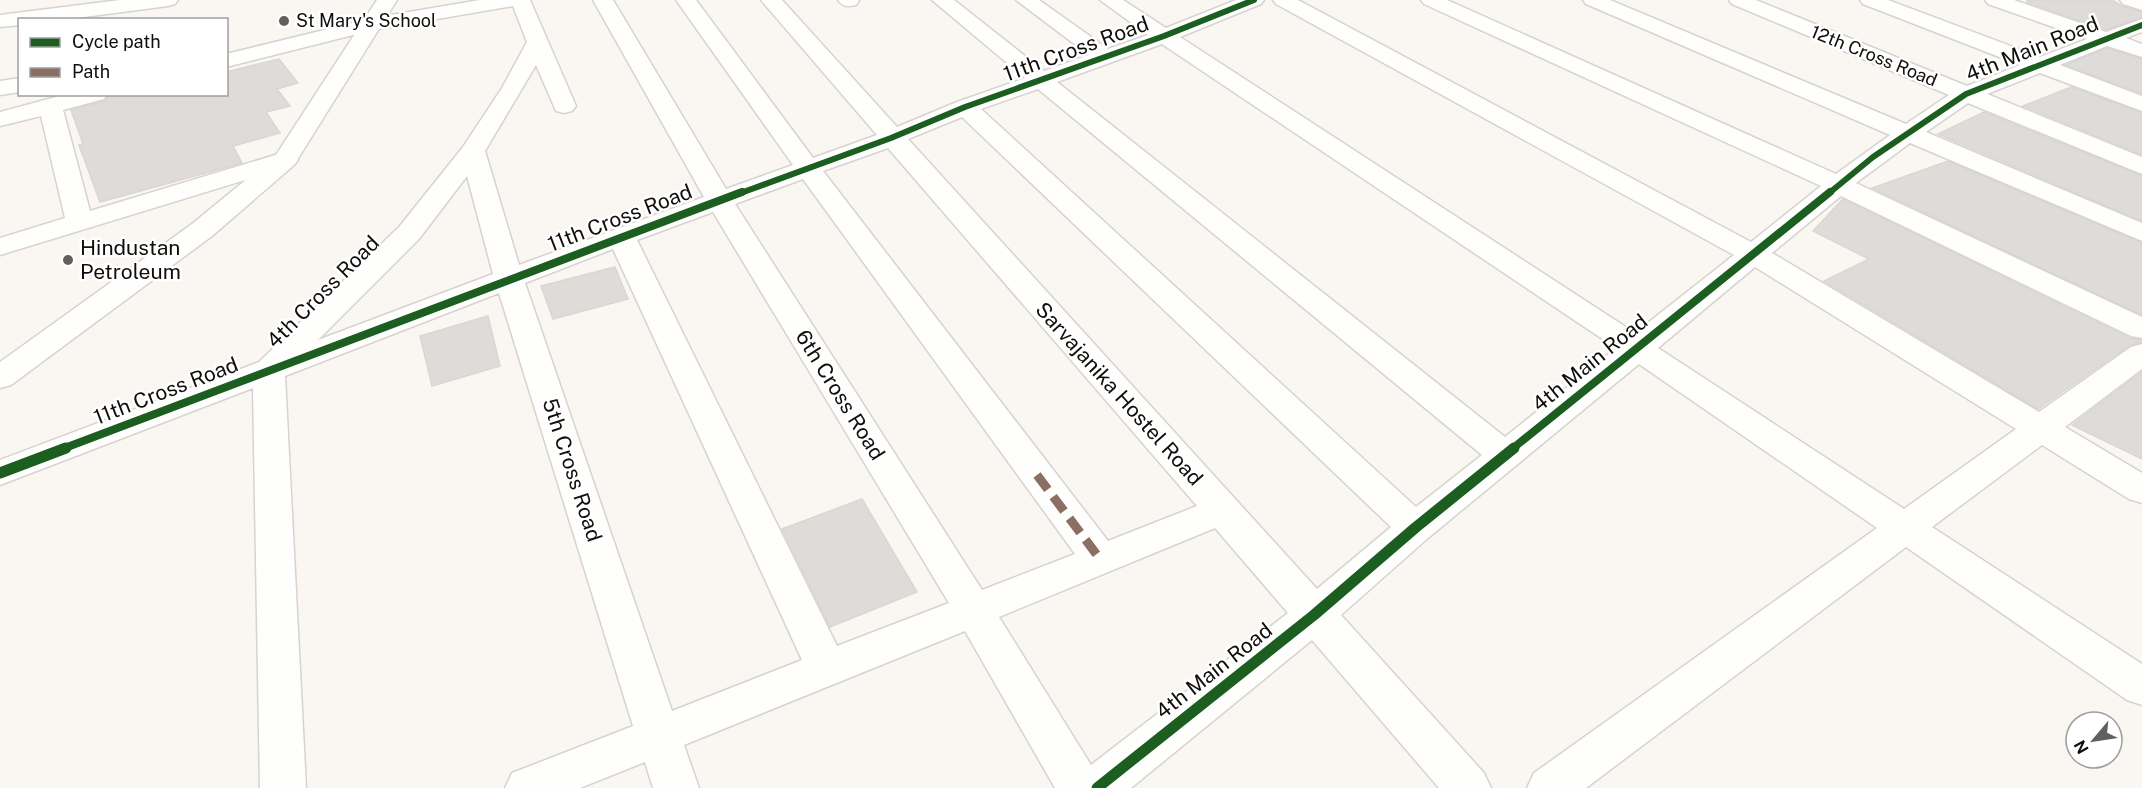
<svg xmlns="http://www.w3.org/2000/svg" width="2142" height="788" font-family="'Public Sans',sans-serif">
<style>
.building{fill:#dfdbd9;stroke:#d9d6d3;stroke-width:1.5}
.lines{fill:none;stroke-linecap:round;stroke-linejoin:round}
.street-casing{stroke:#d6d3d0;stroke-width:3}
.secondary-casing{stroke:#d6d3d0;stroke-width:3}
.street{fill:#fefefd;fill-rule:evenodd}
.secondary{fill:#fefefd;fill-rule:evenodd}
.quiet{stroke:#8d6e63;stroke-width:9;stroke-dasharray:18 9;stroke-linecap:butt}
.cycleway-far2-casing{stroke:#fff;stroke-width:8}
.cycleway-far1-casing{stroke:#fff;stroke-width:12}
.cycleway-casing{stroke:#fff;stroke-width:15}
.cycleway-far2{stroke:#1b5e20;stroke-width:6}
.cycleway-far1{stroke:#1b5e20;stroke-width:8}
.cycleway{stroke:#1b5e20;stroke-width:11}
.poi-dot{fill:#625f5c;stroke:#fff;stroke-width:2}
.labels{text-anchor:middle;stroke-width:5;stroke-linejoin:round;paint-order:stroke}
.far-poi-label{font-size:18px;fill:#100e0b;stroke:#fff;text-anchor:start}
.far-street-label{font-size:18px;fill:#100e0b;stroke:#fff}
.street-label{font-size:21px;fill:#100e0b;stroke:#fff}
.poi-label{font-size:21px;fill:#100e0b;stroke:#fff;text-anchor:start}
</style>
<rect width="100%" height="100%" fill="#faf6f2"/>
<!-- building -->
<path class="building" d="M2027,0H2112L2122,6L2142,12V17L2106,30L2027,2Z
M2107,48L2142,59V94L2066,65Z
M279,59L298,83L277,89L290,106L266,112L280,133L233,146L242,163L100,202L79,145L83,144L71,110L105,101L109,94H226V72Z
M2071,87L2142,113V155L2023,106Z
M1984,112L2142,176V221L1938,134Z
M1948,161L2142,243V315L1872,188Z
M1843,199L2130,338L2142,340V342L2130,345L2038,409L1824,281L1869,259L1813,231Z
M615,267L628,299L553,319L541,286Z
M488,316L500,366L432,386L420,336Z
M2142,372V459L2072,425Z
M862,499L917,592L830,627L782,529Z"/>
<g class="lines">
<!-- street casing -->
<g class="street-casing">
<path id="street" d="M480,0H530L576,106L572,111L564,113L556,111L536,65L485,151L519,265L704,197L593,0H613L726,189L793,165L676,0H696L813,158L877,135L761,0H782L897,127L957,102L1025,78L932,0H954L1044,71L1089,55L1016,0H1039L1108,49L1148,35L1100,0H1123L1166,28L1236,0H1264L1261,4L1180,37L1635,333L1734,255L1276,4L1273,0H1298L1751,242L1821,186L1424,4L1421,0H1447L1836,174L1890,135L1586,4L1583,0H1610L1906,124L1949,95L1732,4L1729,0H1756L1967,86L2020,65L1863,4L1860,0H1888L2040,57L2087,39L1988,4L1985,0H2014L2106,32L2142,19V32L2126,38L2142,44V57L2107,46L2060,65L2142,96V111L2040,73L1987,94L2142,157V174L1968,103L1926,132L2142,223V241L1910,143L1856,183L2142,317V338L2131,336L1841,196L1772,253L2039,412L2131,347L2142,344V369L2065,427L2142,473V503L2129,499L2042,445L1932,527L2142,664V705L2127,700L1906,547L1586,788H1527L1534,773L1877,528L1639,364L1428,538L1341,615L1484,773L1491,788H1439L1312,640L1131,788H1055L965,631L684,745L699,788H653L645,762L580,788H505L512,773L633,726L499,293L285,376L306,788H260L253,388L0,485V460L259,362L399,227L463,147L502,88L527,42L513,6L373,30L226,67V54L373,18ZM1162,44L1616,348L1505,437L1057,82ZM1038,89L1482,455L1416,507L981,109ZM962,117L1391,527L1317,589L908,139ZM888,148L1197,506L1108,541L823,171ZM467,176L493,274L318,340L419,239ZM803,179L1075,554L982,590L735,204ZM713,212L949,603L837,646L637,240ZM613,249L802,660L672,711L525,283ZM1755,267L2016,429L1904,509L1658,348ZM1215,528L1288,613L1091,765L999,617Z
M838,0H858L859,1L856,5C848,7 843,7 838,0Z
M2120,0H2142V10L2123,4Z
M20,78V92L0,95V81Z
M67,94H107L104,99L63,110L90,211L285,152L294,155L298,160L294,165L0,255V238L65,218L41,116L0,126V112Z"/>
</g>
<!-- secondary casing -->
<g class="secondary-casing">
<path id="secondary" d="M120,0H178L175,4L168,6L61,20H20V25L0,27V15Z
M377,0H397L294,165L212,236L11,385L0,388V362L192,224L276,155Z"/>
</g>
<!-- street -->
<use href="#street" class="street"/>
<!-- secondary -->
<use href="#secondary" class="secondary"/>
<!-- quiet -->
<path class="quiet" d="M1037,475L1100,559"/>
<!-- cycleway-far2 casing -->
<g class="cycleway-far2-casing">
<path id="cycleway-far2" d="M738,194L891,138L965,107L1164,36L1254,0
M1828,194L1873,157L1966,94L2142,25"/>
</g>
<!-- cycleway-far1 casing -->
<g class="cycleway-far1-casing">
<path id="cycleway-far1" d="M62,449L742,192
M1512,449L1830,192"/>
</g>
<!-- cycleway casing -->
<g class="cycleway-casing">
<path id="cycleway" d="M0,473L66,448
M1097,788L1314,615L1415,528L1514,448"/>
</g>
<!-- cycleway-far2 -->
<use href="#cycleway-far2" class="cycleway-far2"/>
<!-- cycleway-far1 -->
<use href="#cycleway-far1" class="cycleway-far1"/>
<!-- cycleway -->
<use href="#cycleway" class="cycleway"/>
</g>
<!-- markers -->
<g class="poi-dot">
<circle cx="284" cy="21" r="6"/>
<circle cx="68" cy="260" r="6"/>
</g>
<g class="labels">
<!-- far-poi labels -->
<g class="far-poi-label">
<text x="296" y="27">St Mary's School</text>
</g>
<!-- far-street labels -->
<g class="far-street-label">
<text transform="translate(1874 56) rotate(22)" y="6">12th Cross Road</text>
</g>
<!-- street labels -->
<g class="street-label">
<text transform="translate(1076 49) rotate(-20)" y="7">11th Cross Road</text>
<text transform="translate(2032 49) rotate(-22)" y="7">4th Main Road</text>
<text transform="translate(620 218) rotate(-21)" y="7">11th Cross Road</text>
<text transform="translate(323 292) rotate(-45)" y="7">4th Cross Road</text>
<text transform="translate(1590 363) rotate(-39)" y="7">4th Main Road</text>
<text transform="translate(166 391) rotate(-21)" y="7">11th Cross Road</text>
<text transform="translate(1119 394) rotate(48)" y="7">Sarvajanika Hostel Road</text>
<text transform="translate(840 395) rotate(58)" y="7">6th Cross Road</text>
<text transform="translate(572 470) rotate(72)" y="7">5th Cross Road</text>
<text transform="translate(1214 671) rotate(-38)" y="7">4th Main Road</text>
</g>
<!-- poi labels -->
<g class="poi-label">
<text x="80" y="255">Hindustan<tspan x="80" dy="24">Petroleum</tspan></text>
</g>
</g>
<!-- legend -->
<rect x="18" y="18" width="210" height="78" fill="#ffffff" stroke="#9f9f9d" stroke-width="1.5"/>
<rect x="30" y="38" width="30" height="9" fill="#1b5e20" stroke="#9f9f9d" stroke-width="1.5"/>
<text x="72" y="48" font-size="18" fill="#100e0b">Cycle path</text>
<rect x="30" y="68" width="30" height="9" fill="#8d6e63" stroke="#9f9f9d" stroke-width="1.5"/>
<text x="72" y="78" font-size="18" fill="#100e0b">Path</text>
<!-- north arrow -->
<g transform="translate(2094 740) rotate(241)"><circle r="28" fill="#ffffff" stroke="#9f9f9d" stroke-width="1.5"/>
<path d="M0-4.5L10 22L0 15L-10 22Z" fill="#625f5c"/>
<text y="-9" font-size="16" font-weight="bold" text-anchor="middle" fill="#100e0b">N</text>
</g>
</svg>
